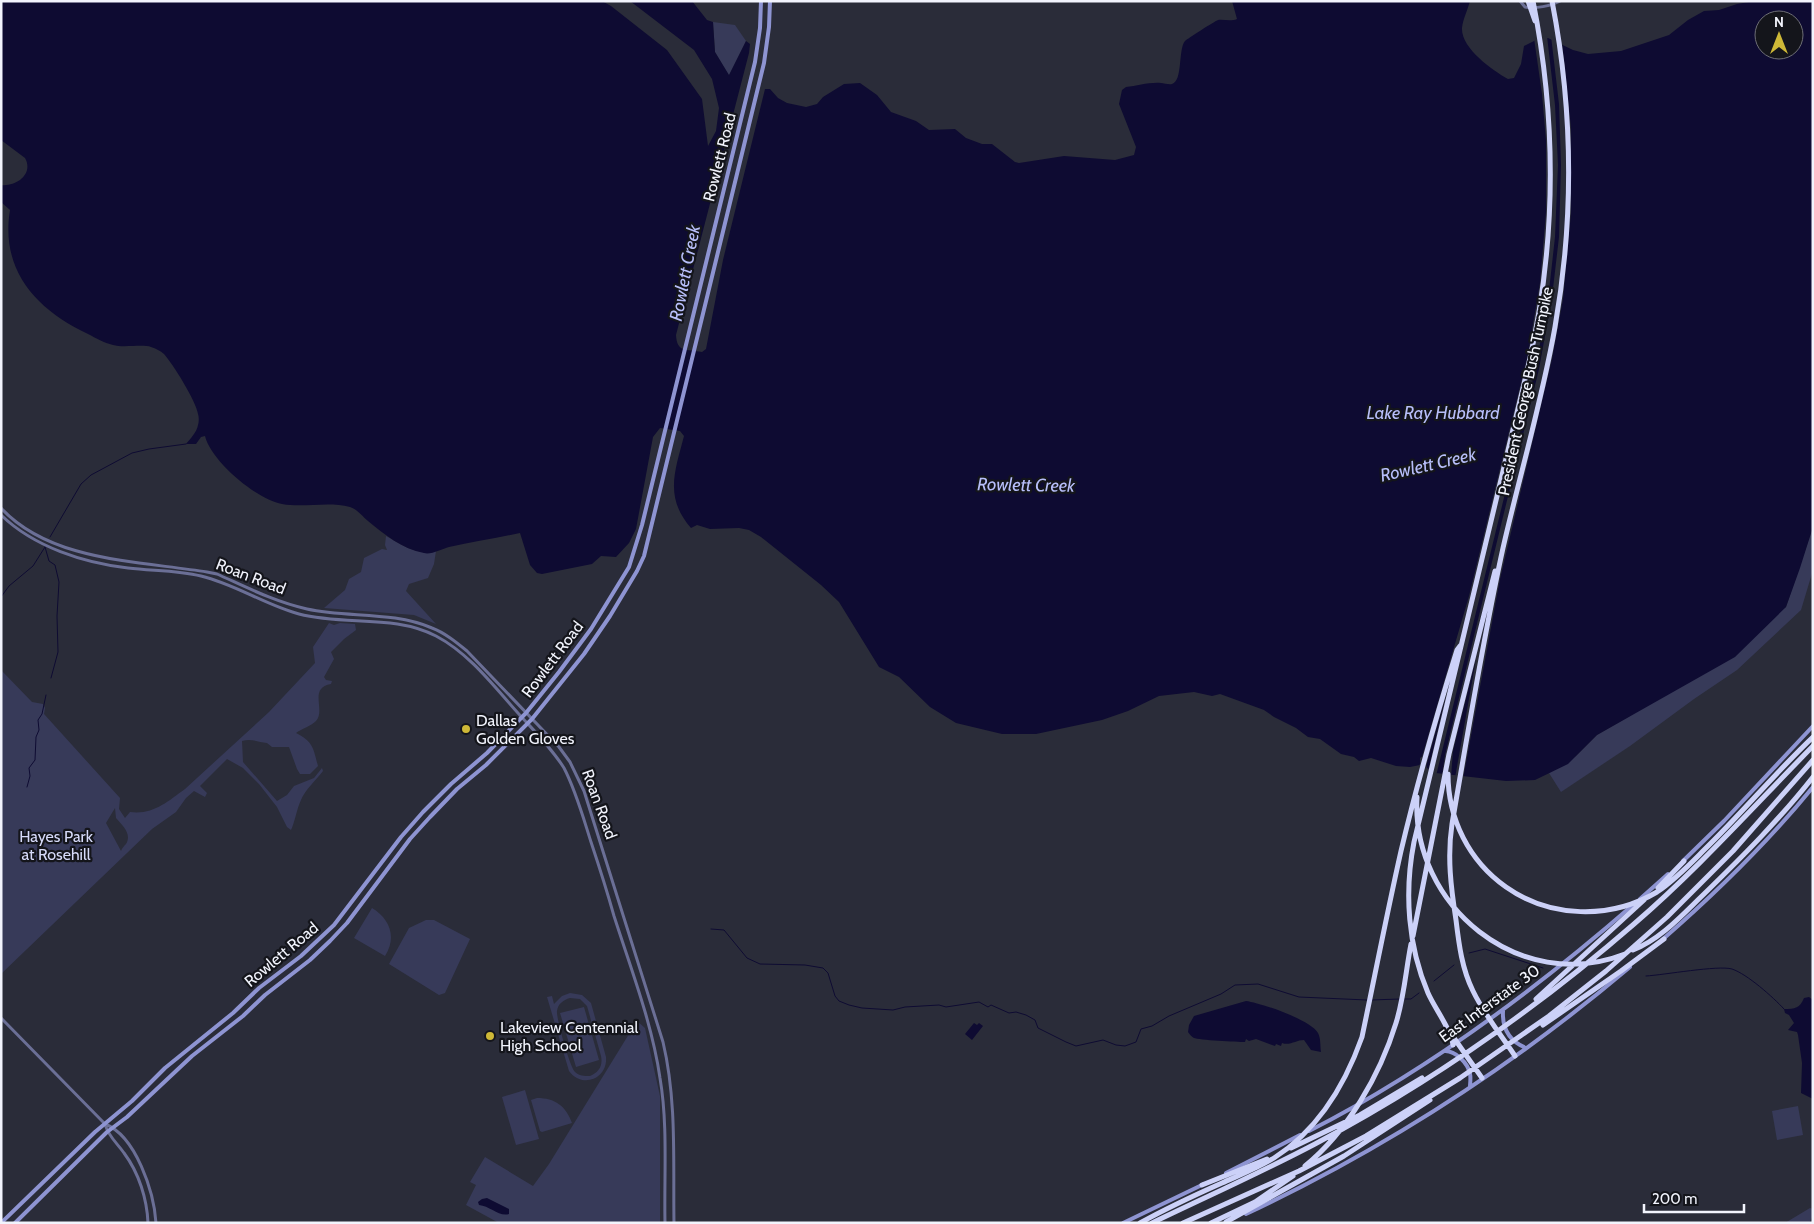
<svg xmlns="http://www.w3.org/2000/svg" width="1814" height="1224" font-family="Cabin,sans-serif">
<style>
.green{fill:#373a59;fill-rule:evenodd}
.water{fill:#0e0b32;fill-rule:evenodd}
.pier{fill:#2a2c39}
.lines{fill:none;stroke-linecap:round;stroke-linejoin:round}
.stream{stroke:#0e0b32;stroke-width:1}
.tertiary{stroke:#6b6f96;stroke-width:3}
.secondary{stroke:#8e94d2;stroke-width:4}
.motorway{stroke:#ccd1f8;stroke-width:5}
.poi-dot{fill:#ceb837;stroke:#14151b;stroke-width:2}
.labels{text-anchor:middle;stroke-width:4.5;stroke-linejoin:round;paint-order:stroke}
.street-label{font-size:16px;fill:#f2f4fd;stroke:#14151b}
.poi-label{font-size:16px;fill:#f2f4fd;stroke:#14151b;text-anchor:start}
.park-label{font-size:16px;fill:#d6daf9;stroke:#14151b}
.water-label{font-size:18px;font-style:italic;fill:#b7bef9;stroke:#14151b}
</style>
<rect width="100%" height="100%" fill="#2a2c39"/>
<!-- green -->
<path class="green" d="M713,22L735,25L746,41L729,76L715,52Z
M1813,527V570L1801,610L1737,670L1694,699L1630,746L1561,792L1549,773L1576,756L1597,735L1628,717L1786,607Z
M386,536C402,545 418,556 436,551L434,564L428,578L409,584L406,591L436,624L414,615L324,608L345,590L349,579L361,572L364,558L382,549L387,550L385,545Z
M329,623L334,625L340,623L355,624L356,630L344,639L331,652L334,659L324,677L326,680L332,681L331,684C308,688 326,710 316,721C311,726 301,729 296,733C313,742 313,747 318,766L310,774H300L297,769L289,747H272L267,743C258,742 251,738 242,741L243,762L277,801L287,795L294,786L314,778L322,768L323,771C316,780 305,790 301,800C297,808 294,825 291,830L287,827L277,807L259,784L243,768L227,759L200,786L207,793L205,797L194,791L186,798L176,812L152,829L1,974V670L32,702L43,704L45,708L44,714L120,798L119,809L125,818L130,812C153,815 167,802 185,789L269,712L315,663L313,647ZM115,808L116,818C123,826 132,834 126,844C124,846 122,848 121,851L106,823Z
M372,908C390,919 397,937 385,956L354,938Z
M426,920H434L470,939L445,993L439,995L389,964L409,928Z
M570,993L582,995L591,1003L606,1057C608,1079 582,1089 569,1071L547,997L552,996L554,1004L562,996ZM570,998L580,999L587,1006L601,1056C603,1066 599,1072 590,1076C584,1076 579,1076 575,1072C570,1067 556,1018 557,1011C558,1004 563,1000 570,998Z
M584,1007L599,1060L576,1067L560,1013Z
M637,1021L645,1028L660,1096V1223H499L466,1205L476,1185L470,1182L485,1157L533,1186L549,1164Z
M525,1090L539,1139L516,1145L502,1097Z
M537,1098C555,1098 566,1106 572,1123L542,1132L540,1131L531,1100Z
M1798,1106L1803,1135L1777,1140L1772,1111Z
M1810,1208L1813,1209V1216L1809,1223H1785Z"/>
<!-- water -->
<path class="water" d="M1,1H602L611,6L667,50L702,99L708,146L716,131L719,108L712,79L694,50L630,1H692L707,20L713,22L715,52L729,75L746,41L750,44L749,53L676,335C677,353 686,349 702,352L706,349L723,260L765,89H770L778,98L787,103L806,107L817,104L823,97L844,84L860,83L877,95L891,112L916,121L929,130L955,129L966,138L982,144H992L1015,162L1019,163L1064,156L1115,160L1134,155L1136,147L1119,104L1122,90L1126,87C1137,86 1149,82 1161,83C1164,83 1169,85 1172,84C1183,81 1178,49 1185,41C1187,39 1215,21 1218,20C1224,19 1230,22 1237,19L1232,1H1470C1468,9 1463,19 1462,28C1461,48 1492,70 1508,79L1514,78L1521,64L1524,46L1536,40L1548,38L1573,50L1588,54L1621,51L1669,35L1688,20L1704,11L1719,10L1737,4L1755,1H1813V527L1800,568L1786,607L1735,657L1597,735L1568,764L1535,780L1506,781L1436,773L1427,768L1426,765L1428,759L1424,755L1420,758V765L1410,767L1396,766L1371,758L1359,761L1354,757L1341,754L1320,739L1308,737L1296,728L1274,717L1264,710L1220,694L1212,696L1194,692L1159,696L1128,711L1102,720L1036,734H1002L956,723L930,707L899,677L879,667L839,602L821,585L761,537L749,530L739,528L710,529L697,525L691,528C664,497 675,471 684,436L680,431L660,428L653,437L636,529L629,543L616,557L601,556L592,564L542,574L537,573L530,565L520,533C497,538 473,542 449,547C442,549 431,555 424,553C402,549 384,534 368,521C363,517 357,509 350,507C328,501 304,508 282,504C256,499 211,461 205,436L201,437L196,444H186C190,439 197,432 198,425C199,422 199,417 198,414C196,401 173,364 164,354C161,351 154,348 151,347C143,344 123,348 113,345C104,343 96,338 88,334C37,310 0,271 10,210L1,202V185C16,187 34,174 25,158L1,140ZM1764,20H1794V50H1764Z
M1809,997L1813,1000V1099L1801,1093L1802,1063L1798,1035L1797,1032L1788,1030L1794,1023L1789,1015L1785,1013L1784,1009C1795,1009 1800,1008 1804,998Z
M1246,1001C1261,1003 1311,1020 1318,1033C1321,1039 1320,1045 1321,1052L1311,1050L1304,1040C1296,1040 1290,1046 1282,1043L1281,1046L1276,1044L1275,1046L1256,1039L1249,1041L1246,1039L1245,1042C1238,1042 1198,1040 1194,1038C1192,1037 1190,1035 1188,1032L1189,1025L1194,1016Z
M974,1023L977,1025L979,1023L983,1026L972,1040L965,1034Z
M487,1198L509,1209V1214C499,1217 490,1206 479,1205L478,1202L482,1199Z"/>
<!-- pier -->
<path class="pier" d="M1547,36L1555,105L1558,165L1555,237L1547,309L1533,379L1436,776L1428,771L1446,695L1425,770L1421,767H1419L1469,596L1528,354L1540,283L1546,212V141L1542,94L1534,38Z
M1551,36L1562,42L1571,128V213L1563,299L1552,359L1500,579L1463,779L1455,778L1476,659L1453,751L1451,777L1442,776L1445,755L1539,369L1552,297L1559,237L1561,165L1559,104Z"/>
<g class="lines">
<!-- stream -->
<path class="stream" d="M50,537L81,484L91,475L132,453L149,449L186,444
M45,547L49,561L55,565L59,582L57,616L58,652L51,678
M1,597L9,586L33,566L45,547
M27,787L30,776L29,768L35,760L36,737L39,730L38,720L42,714L46,695
M711,929L724,930L747,958L760,964L805,965L823,968L828,973L835,996L839,1001L849,1005L862,1008L893,1010L905,1007L939,1005L946,1007L979,1002L988,1007L991,1005L1009,1013L1016,1012L1026,1015L1035,1020L1038,1028L1066,1042L1076,1046L1103,1040L1116,1045L1125,1046L1136,1042L1141,1029L1152,1026L1169,1016L1221,994L1235,985L1258,984L1299,997L1367,1000
M1469,953L1485,949L1543,968
M1646,976C1664,975 1718,965 1732,969C1747,974 1773,997 1784,1009
M1434,981L1454,965
M1404,999H1411L1419,993
M1371,1000L1400,999"/>
<!-- tertiary -->
<path class="tertiary" d="M1520,1L1525,7C1535,9 1551,6 1560,1
M1,508C51,562 140,561 207,572L217,574C246,587 275,602 307,609C348,618 392,611 432,628C445,633 456,642 467,651L559,747L570,762L584,791L663,1042C677,1101 673,1162 674,1223
M1,515C34,547 84,563 128,568C153,571 177,570 201,576C235,584 265,605 299,614C345,626 394,614 436,636C474,656 500,695 529,725C541,738 554,752 564,768C576,791 583,817 591,842C599,866 607,891 614,916C631,969 652,1023 660,1078C668,1125 664,1175 665,1223
M1,1018L105,1124C136,1136 154,1192 156,1223
M105,1124C108,1136 117,1143 124,1153C139,1173 147,1199 148,1223"/>
<!-- secondary -->
<path class="secondary" d="M1683,861L1724,821L1813,726
M1640,899L1668,874
M1662,940C1716,893 1768,842 1813,787
M1503,1011C1502,1029 1509,1041 1526,1048
M1444,1051C1455,1050 1468,1063 1470,1074C1471,1078 1470,1083 1470,1087
M1309,1131C1427,1071 1534,991 1634,904
M1226,1173L1300,1135
M1246,1214C1384,1149 1514,1065 1630,967
M1,1223L95,1132L132,1101L165,1068L233,1013L259,988L301,956L334,925L401,837L423,812L451,784L487,753L526,713L559,672L591,629L629,567L642,525L755,62L760,28L761,1
M15,1223L107,1132L127,1117L192,1056L243,1016L265,995L310,960L330,941L347,923L410,839L430,817L457,789L486,765L532,719L584,654L610,616L637,571L644,556L764,63L769,27L770,1
M1123,1223L1204,1184"/>
<!-- motorway -->
<path class="motorway" d="M1528,1L1535,21
M1448,774C1448,819 1469,861 1506,887C1550,918 1610,920 1657,892C1675,880 1690,864 1705,849C1742,813 1775,773 1813,737
M1417,797C1411,906 1520,995 1625,954
M1658,888L1684,861
M1413,936L1449,754L1495,571
M1633,950C1661,939 1682,915 1704,894C1742,857 1780,819 1813,777
M1536,999L1644,900
M1543,1025L1621,971L1664,939
M1454,1038L1482,1078
M1453,1045C1451,1029 1435,1009 1428,993C1408,946 1404,893 1414,842L1528,367C1556,247 1557,122 1533,1
M1515,1056C1501,1035 1484,1014 1473,991C1462,969 1459,945 1456,920C1451,888 1447,857 1452,824C1468,732 1483,639 1503,548C1520,474 1542,401 1555,327C1574,219 1573,109 1552,1
M1291,1148L1360,1115L1422,1078
M1305,1166C1348,1131 1380,1075 1396,1023C1404,998 1406,969 1411,944
M1202,1185L1267,1159
M1226,1222L1344,1156L1430,1100
M1140,1223C1167,1208 1195,1195 1222,1183C1240,1175 1258,1168 1274,1158C1318,1130 1345,1085 1362,1037C1375,975 1387,913 1401,851C1417,784 1436,717 1457,650L1460,646
M1152,1223C1206,1197 1262,1172 1315,1144C1430,1083 1536,1009 1634,924C1698,869 1754,806 1813,746
M1183,1223L1299,1171L1366,1136L1460,1078L1549,1016L1606,971L1667,917L1733,851L1813,760
M1211,1223L1255,1202L1293,1176"/>
</g>
<!-- markers -->
<g class="poi-dot">
<circle cx="466" cy="729" r="5"/>
<circle cx="490" cy="1036" r="5"/>
</g>
<g class="labels">
<!-- street labels -->
<g class="street-label">
<text transform="translate(719 157) rotate(-76)" y="6">Rowlett Road</text>
<text transform="translate(1525 391) rotate(-78)" y="6">President George Bush Turnpike</text>
<text transform="translate(251 576) rotate(21)" y="6">Roan Road</text>
<text transform="translate(552 659) rotate(-53)" y="6">Rowlett Road</text>
<text transform="translate(600 804) rotate(70)" y="6">Roan Road</text>
<text transform="translate(281 954) rotate(-40)" y="6">Rowlett Road</text>
<text transform="translate(1489 1003) rotate(-36)" y="6">East Interstate 30</text>
</g>
<!-- poi labels -->
<g class="poi-label">
<text x="476" y="726">Dallas<tspan x="476" dy="18">Golden Gloves</tspan></text>
<text x="500" y="1033">Lakeview Centennial<tspan x="500" dy="18">High School</tspan></text>
</g>
<!-- park labels -->
<g class="park-label">
<text x="56" y="842">Hayes Park<tspan x="56" dy="18">at Rosehill</tspan></text>
</g>
<!-- water labels -->
<g class="water-label">
<text transform="translate(685 273) rotate(-79)" y="6">Rowlett Creek</text>
<text x="1433" y="419">Lake Ray Hubbard</text>
<text transform="translate(1428 465) rotate(-13)" y="6">Rowlett Creek</text>
<text transform="translate(1026 485) rotate(1)" y="6">Rowlett Creek</text>
</g>
</g>
<!-- border -->
<rect width="1814" height="1224" fill="none" stroke="#f2f4fd" stroke-width="5"/>
<!-- north arrow -->
<g transform="translate(1779 35)"><circle r="24" fill="#14151b" stroke="#6d6e75"/>
<path d="M0-4L9 19L0 12L-9 19Z" fill="#ceb837"/>
<text y="-8" font-size="14" font-weight="bold" text-anchor="middle" fill="#f2f4fd">N</text>
</g>
<!-- scale -->
<path d="M1644 1204v8h100v-8" fill="none" stroke="#f2f4fd" stroke-width="2.5"/>
<text x="1652" y="1204" font-size="15" fill="#f2f4fd" stroke="#14151b" stroke-width="4" paint-order="stroke">200 m</text>
</svg>
